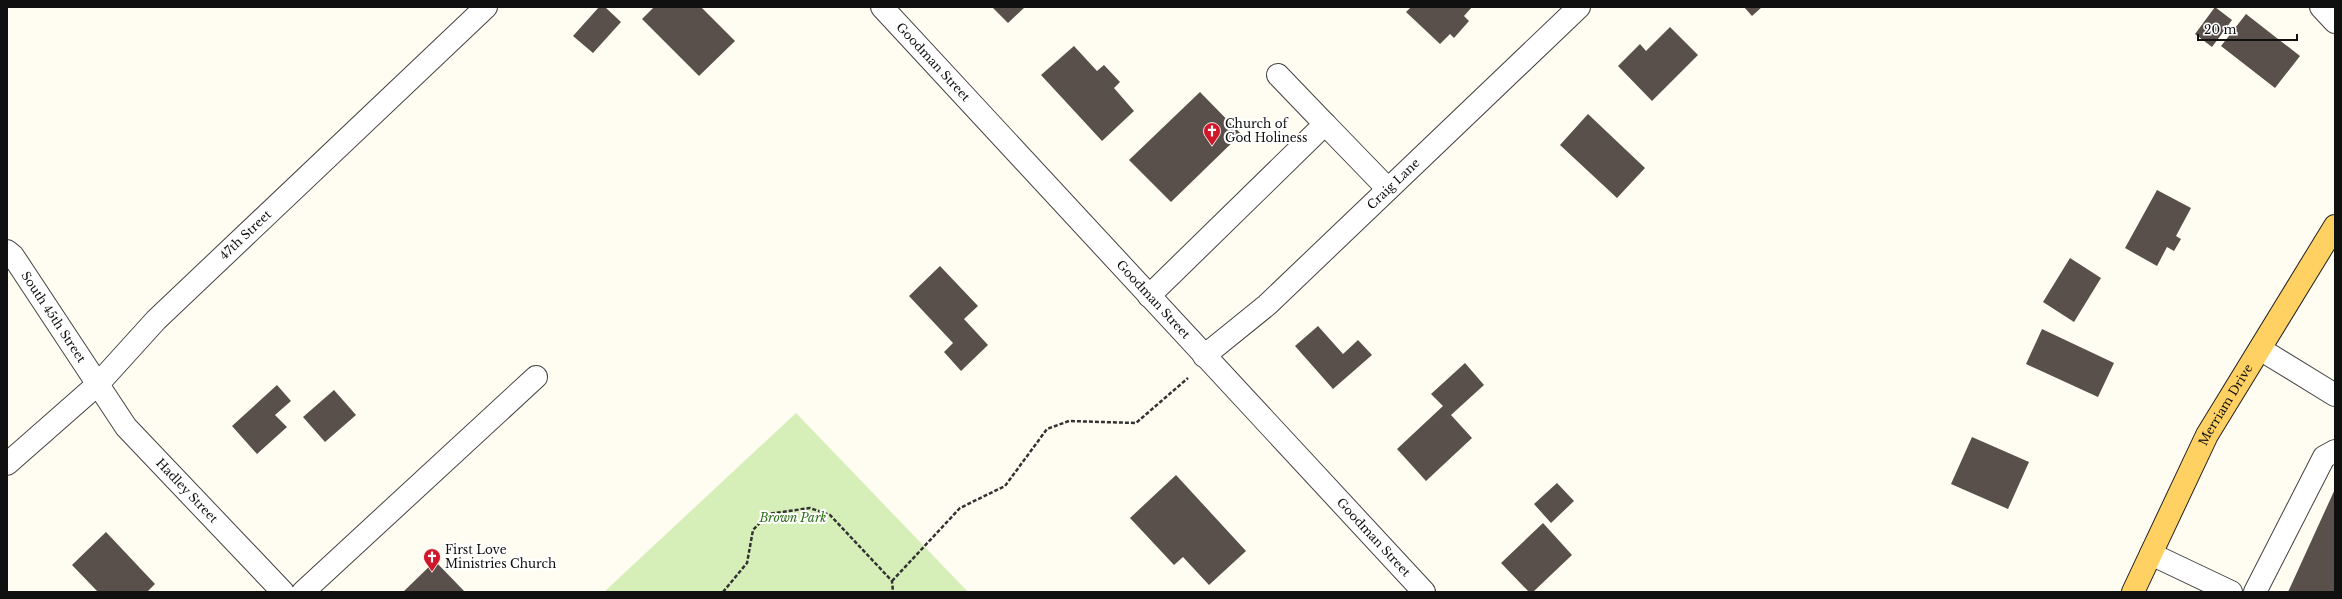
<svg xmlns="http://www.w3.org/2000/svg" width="2342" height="599" font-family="'Libre Baskerville',serif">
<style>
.green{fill:#d6eeb7}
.building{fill:#5a504b}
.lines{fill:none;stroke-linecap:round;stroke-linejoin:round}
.minor-casing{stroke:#434343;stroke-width:24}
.major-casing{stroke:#212121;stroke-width:24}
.path{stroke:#323232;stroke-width:2.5;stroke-dasharray:4 2;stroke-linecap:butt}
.minor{stroke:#fff;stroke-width:22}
.major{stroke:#ffd162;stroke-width:22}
.labels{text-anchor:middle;stroke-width:4;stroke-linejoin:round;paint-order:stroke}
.street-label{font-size:12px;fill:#101010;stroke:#fff}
.poi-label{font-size:12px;fill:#101010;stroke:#fff;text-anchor:start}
.park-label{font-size:12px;font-style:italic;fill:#2e6f18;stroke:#fff}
</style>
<rect width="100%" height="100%" fill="#fffcf2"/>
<!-- green -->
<path class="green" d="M796,413L968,592H604Z"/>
<!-- building -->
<path class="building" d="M599,7H605L621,22L593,53L573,36Z
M654,7H701L735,41L699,76L642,19Z
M992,7H1025L1008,23Z
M1411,7H1472L1464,16L1469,21L1454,38L1450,34L1440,44L1406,12Z
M1744,7H1762L1752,16Z
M2215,7L2232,20L2212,47L2195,34Z
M2246,14L2300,56L2275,88L2221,46Z
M1670,27L1698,55L1652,101L1618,66L1640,44L1646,51Z
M1074,46L1097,71L1104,65L1120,82L1114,88L1134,111L1102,141L1041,75Z
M1200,92L1241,134L1171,202L1129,160Z
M1588,114L1645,168L1617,198L1560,145Z
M2157,190L2191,208L2176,236L2181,239L2174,251L2167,247L2157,266L2125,248Z
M2070,258L2101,278L2074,322L2043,302Z
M940,266L978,306L964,319L988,345L961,371L944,352L953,343L909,296Z
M1318,326L1343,354L1358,340L1372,355L1333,389L1295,346Z
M2042,329L2114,363L2098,397L2026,364Z
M1465,363L1484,385L1451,415L1472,438L1426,481L1397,449L1443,406L1431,394Z
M277,385L291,401L275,415L287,427L257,454L232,426Z
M334,390L356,415L325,442L303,417Z
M1972,437L2029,462L2008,509L1951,484Z
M1176,475L1246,551L1209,585L1183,557L1174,565L1130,518Z
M1557,483L1574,501L1551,523L1534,504Z
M2335,489V592H2288Z
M1543,523L1572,555L1533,592H1529L1501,563Z
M106,532L155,584L147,592H98L72,565Z
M435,561L465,592H403Z"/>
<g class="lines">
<!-- minor casing -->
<g class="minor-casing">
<g id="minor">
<path id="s1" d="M882,7L1424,592"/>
<path d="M2321,7L2335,22"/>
<path d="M1278,75L1325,124"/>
<path id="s2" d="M7,251L13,256L126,427L283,592"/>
<path d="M1149,296L1325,124L1388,189"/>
<path d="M2260,349L2335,395"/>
<path id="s3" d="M1204,356L1267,305L1579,7"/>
<path id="s4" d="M7,464L98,384L156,320L486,7"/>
<path d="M2151,554L2231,592"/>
<path d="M303,592L536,377"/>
<path d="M2255,592L2324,457L2335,451"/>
</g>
</g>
<!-- major casing -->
<g class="major-casing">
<g id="major">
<path id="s5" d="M2133,592L2207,435L2335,226"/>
</g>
</g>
<!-- path -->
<path class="path" d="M892,581L960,508L1005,486L1047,429L1069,421L1136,423L1188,378
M723,592L747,563L753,530L768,514L810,508L830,515L892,581L893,592"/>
<!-- minor -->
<use href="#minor" class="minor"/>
<!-- major -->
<use href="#major" class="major"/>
</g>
<!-- icons -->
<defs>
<g id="church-pin" transform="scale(0.9)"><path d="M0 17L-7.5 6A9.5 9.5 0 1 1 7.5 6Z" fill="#cf182a" stroke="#fff"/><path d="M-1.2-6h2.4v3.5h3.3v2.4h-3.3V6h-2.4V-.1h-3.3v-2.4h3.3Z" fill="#fff"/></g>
</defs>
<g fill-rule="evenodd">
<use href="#church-pin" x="1212" y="131"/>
<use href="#church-pin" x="432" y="557"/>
</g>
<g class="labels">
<!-- street labels -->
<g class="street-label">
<text dy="4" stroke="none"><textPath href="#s1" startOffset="75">Goodman Street</textPath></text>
<text dy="4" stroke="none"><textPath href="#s3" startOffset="256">Craig Lane</textPath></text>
<text dy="4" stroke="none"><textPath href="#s4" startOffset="331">47th Street</textPath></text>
<text dy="4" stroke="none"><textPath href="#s1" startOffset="399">Goodman Street</textPath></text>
<text dy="4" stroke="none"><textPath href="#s2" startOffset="81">South 45th Street</textPath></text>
<text dy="4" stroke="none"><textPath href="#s5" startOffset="209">Merriam Drive</textPath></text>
<text dy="4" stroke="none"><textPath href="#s2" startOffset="301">Hadley Street</textPath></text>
<text dy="4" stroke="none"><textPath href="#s1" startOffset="723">Goodman Street</textPath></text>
</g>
<!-- poi labels -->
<g class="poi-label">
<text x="1225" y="128">Church of<tspan x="1225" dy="14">God Holiness</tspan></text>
<text x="445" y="554">First Love<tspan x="445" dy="14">Ministries Church</tspan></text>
</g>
<!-- park labels -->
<g class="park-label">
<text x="793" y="522">Brown Park</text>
</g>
</g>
<!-- border -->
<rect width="2342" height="599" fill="none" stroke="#101010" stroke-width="16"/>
<!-- scale -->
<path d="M2198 34v6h99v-6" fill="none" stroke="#101010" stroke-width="2"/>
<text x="2204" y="34" font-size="12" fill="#101010" stroke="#ffffff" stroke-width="3" paint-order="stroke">20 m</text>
</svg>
